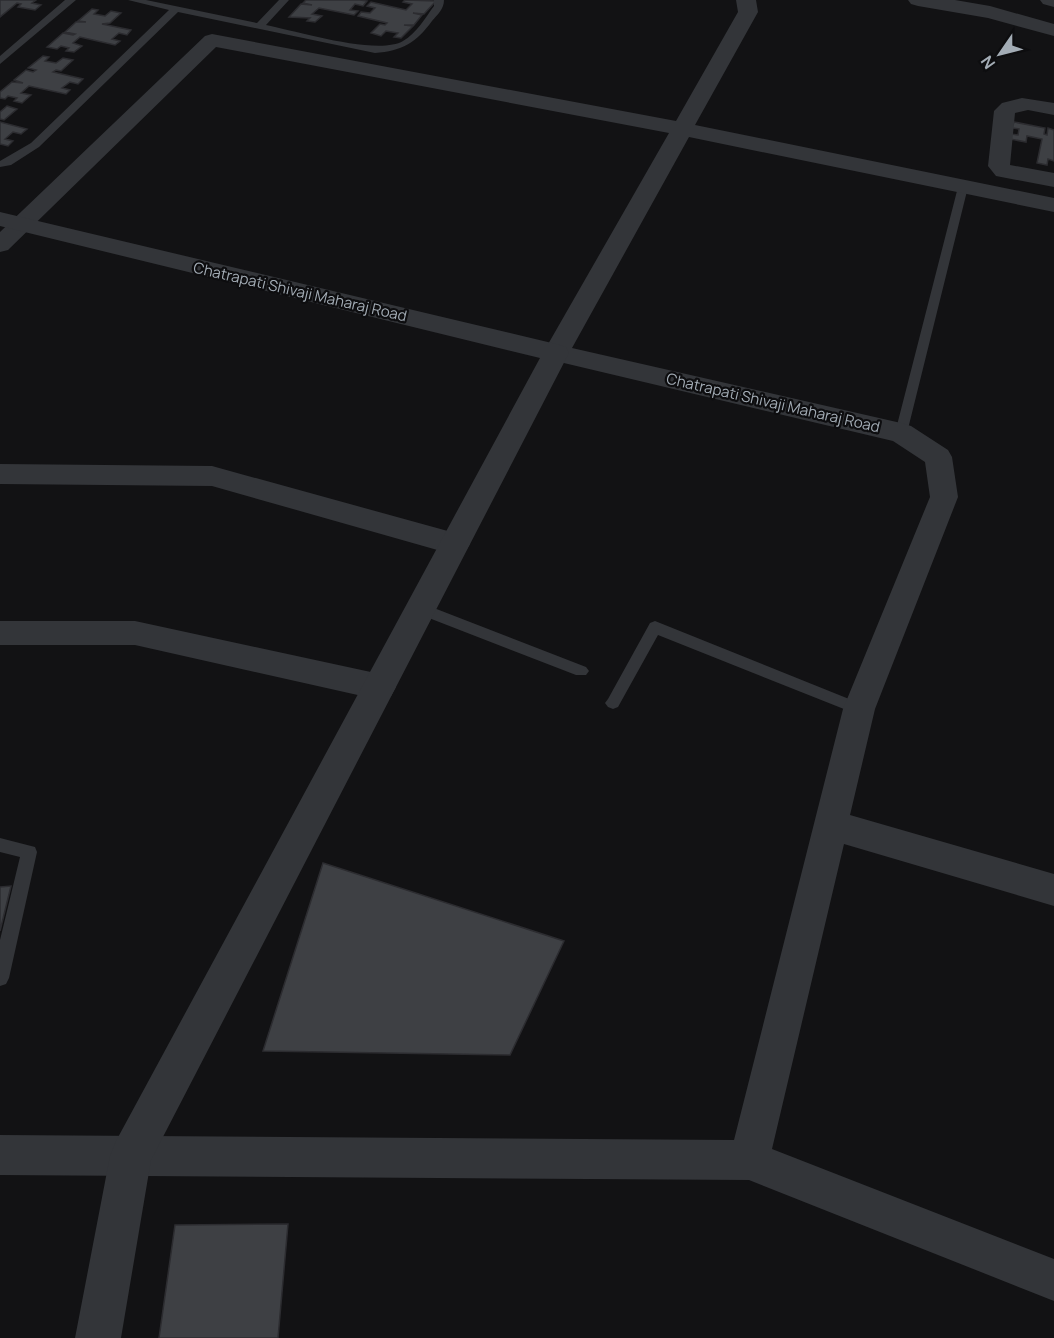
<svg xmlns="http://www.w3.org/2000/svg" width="1054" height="1338" font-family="Manrope,sans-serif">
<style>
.building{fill:#3e4044;stroke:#2c2c30;stroke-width:1.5}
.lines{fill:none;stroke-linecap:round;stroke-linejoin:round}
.service{fill:#333539;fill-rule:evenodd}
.minor{fill:#333539;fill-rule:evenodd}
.tertiary{fill:#333539;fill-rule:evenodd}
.labels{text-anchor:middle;stroke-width:4.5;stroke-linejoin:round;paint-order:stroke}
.street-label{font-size:15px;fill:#a3acb5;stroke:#0d0d0f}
</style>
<rect width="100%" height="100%" fill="#121214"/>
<!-- building -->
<path class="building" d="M0,0H36L32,3L41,5L35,10L18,7L21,4L17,3L0,17Z
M306,0H360L367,1L363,6L355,4L350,10L358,11L354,15L319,8L312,14L322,16L315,22L307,21L310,18L289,17L301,4L312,5L303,3Z
M405,0L436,1L424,14L413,13L422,15L414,25H404L413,26L401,38L394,37L398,33L386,31L381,36L371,33L380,24L385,25L387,23L358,16L361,12L370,13L375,8L367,6L371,2L406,10L412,4L403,2Z
M92,9L98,10L94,14L105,16L111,11L121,13L110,23L102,24L131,30L127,35L119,33L112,39L120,41L115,45L80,37L73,43L82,46L74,52L66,51L69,48L61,46L57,49L47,47L63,33L73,35L75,34L65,32L76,22H86L78,21Z
M43,56L49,57L45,61L56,63L63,58L73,60L61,71L56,70L53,72L83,79L78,84L70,82L62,88L70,90L66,94L29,86L21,93L31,95L22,103L14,101L17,98L8,96L5,99L0,98V92L12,82L23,83L14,80L26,70L33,72L36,70L28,68Z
M7,106L17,109L4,120L0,119V112Z
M0,122L27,129L21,134L13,132L5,139L13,141L8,146L0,144Z
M1014,122L1045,128L1044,134L1047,135L1048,128L1054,130V161L1048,159L1047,165L1037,163L1042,139L1027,136L1026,142L1010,139L1011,134L1018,135L1019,129L1012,128Z
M323,863L564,941L510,1055L263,1051Z
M11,886L0,931V887Z
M288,1224L278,1338H159L175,1225Z"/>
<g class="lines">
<!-- service -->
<path class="service" d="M65,0H76L0,64V56Z
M128,0H146L257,23L279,0H289L266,25C296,31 378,56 403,41C417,33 425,18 434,6V0H444C444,9 438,14 432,21C416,43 402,51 375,53L178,12L39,147L11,165L0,167V161L31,143L169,10Z
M963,184L968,187L907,433L901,438L895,433L958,187Z
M421,603L586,667L589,671L586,675H576L416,613L414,609L416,605Z
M655,621L864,705L867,709L864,713L859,715L854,713L658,635L618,707L613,709L608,707L605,703L608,699L650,623Z
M0,838L35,847L37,852L9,978L6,984L0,986V940L20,857L0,852Z"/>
<!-- minor -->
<path class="minor" d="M736,0H756L758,12L695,125L1054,198V212L689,137L572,348L901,423L911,426L948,450L952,457L958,497L875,709L850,815L1054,874V906L844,844L772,1149L1054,1259V1301L749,1180L0,1175V1135L734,1140L843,709L930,497L925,462L893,441L547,359L543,353L669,133L216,47L8,250L0,252V232L205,36L212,34L676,121L738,12Z
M1022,98L1054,103V115L1028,110L1015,113L1010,165L1054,173V187L996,176L988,166L994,111L1002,103Z
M0,464L212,466L455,533L465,536L470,544L465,552L455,555L212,486L0,484Z
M0,621H135L380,674L391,678L396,687L391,696L380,700L135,645H0Z"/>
<!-- tertiary -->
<path class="tertiary" d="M908,0H955L990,6L1054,24V36L988,18L918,6L911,4Z
M1040,0H1054V7L1043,4Z
M0,212L556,344L566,347L569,353L151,1160L121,1338H75L110,1156L116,1141L540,358L0,226Z"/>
</g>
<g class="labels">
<!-- street labels -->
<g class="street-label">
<text transform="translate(300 292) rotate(13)" y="5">Chatrapati Shivaji Maharaj Road</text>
<text transform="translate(773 403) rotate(13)" y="5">Chatrapati Shivaji Maharaj Road</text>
</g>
</g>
<!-- north arrow -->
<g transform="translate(1000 54) rotate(235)" stroke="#0d0d0f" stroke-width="4.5" paint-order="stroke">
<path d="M0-4.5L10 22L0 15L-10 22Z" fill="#a3acb5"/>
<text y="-9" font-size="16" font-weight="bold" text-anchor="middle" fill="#a3acb5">N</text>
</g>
</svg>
